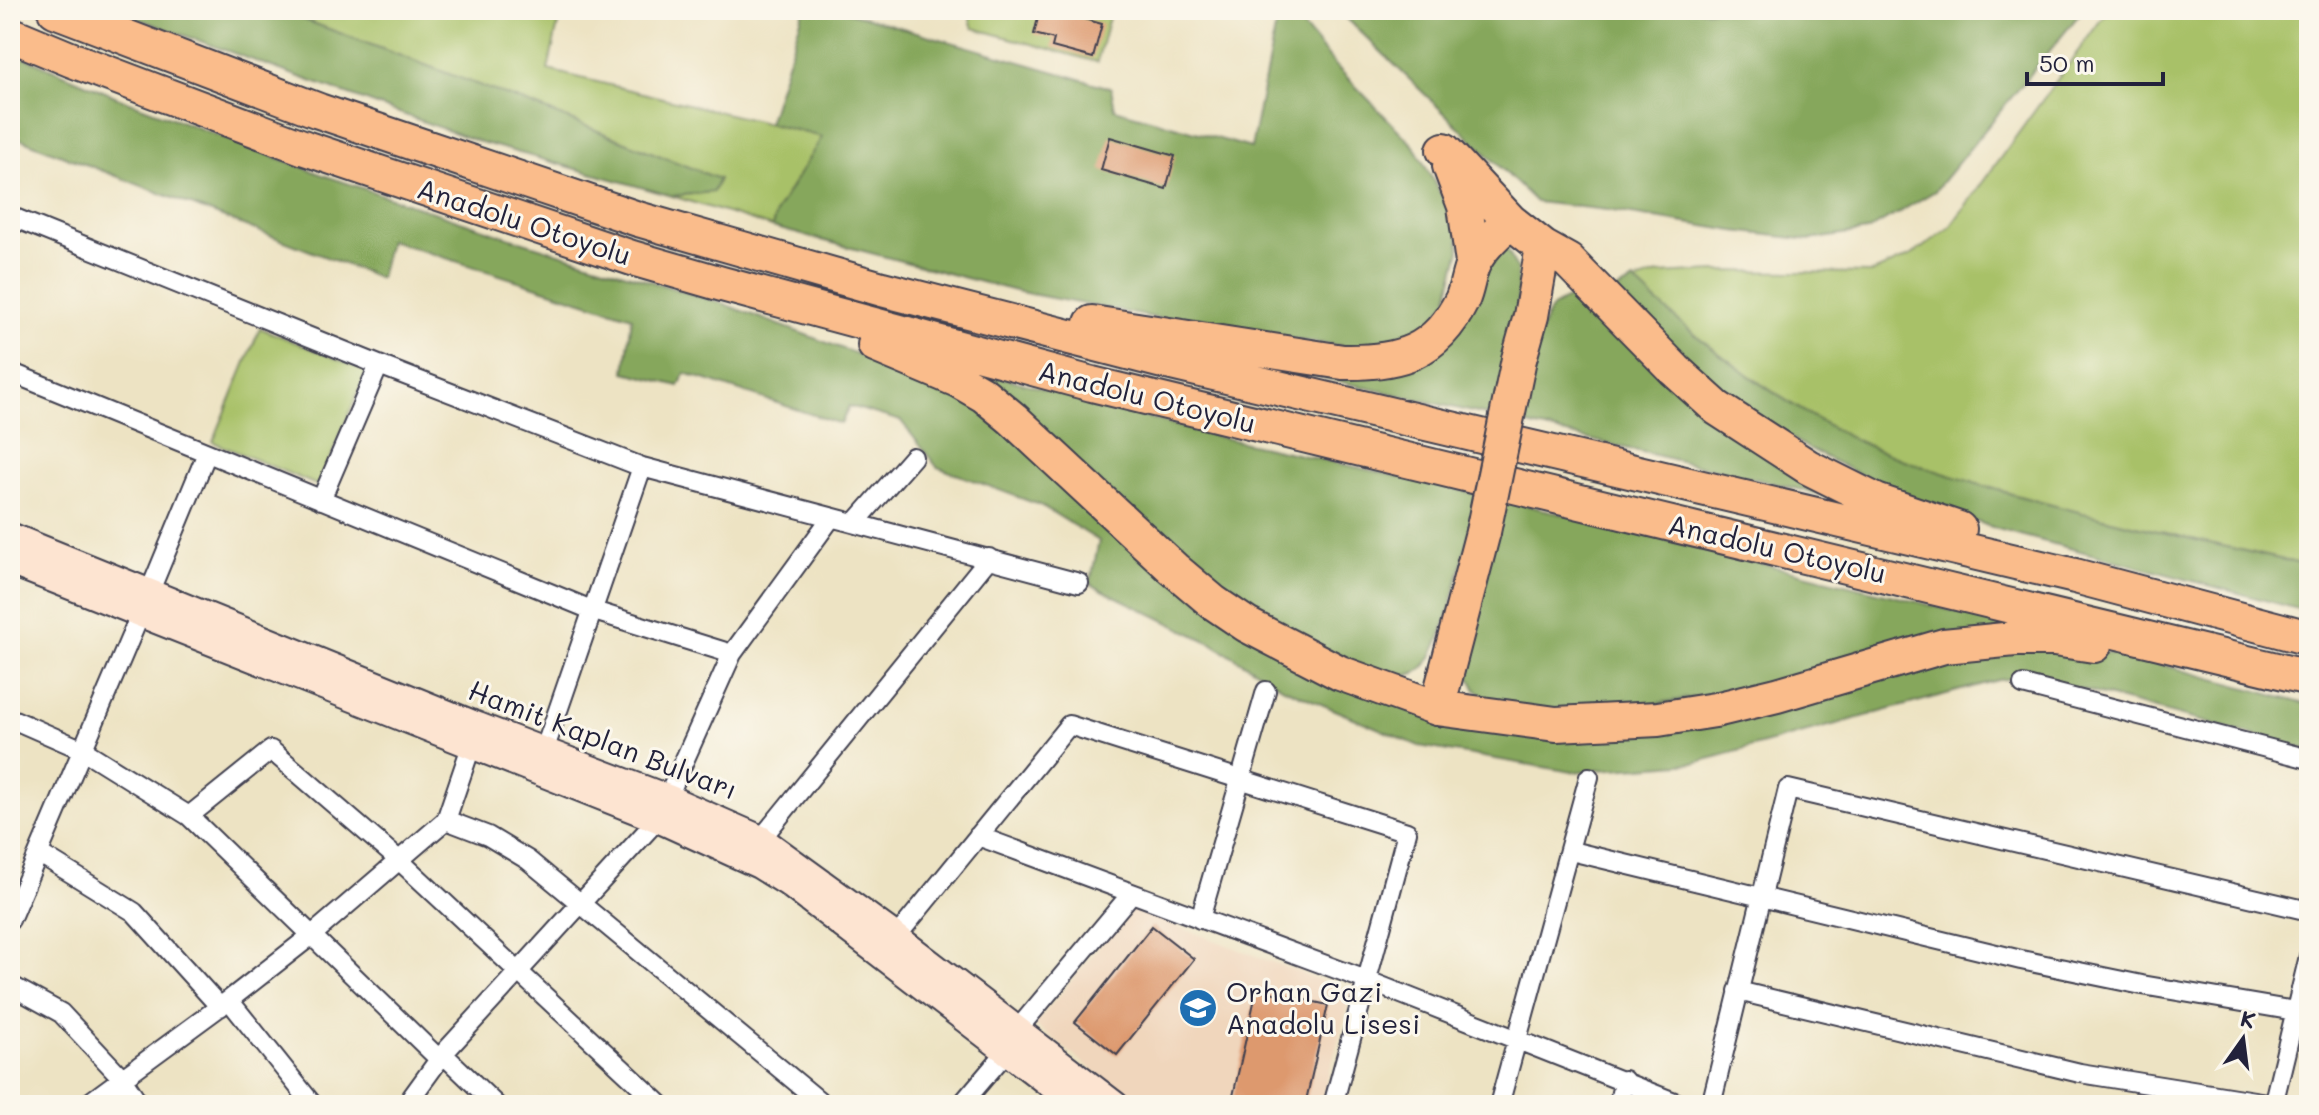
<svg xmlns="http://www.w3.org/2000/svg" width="2319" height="1115" font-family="Mali,sans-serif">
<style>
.built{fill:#f0d6bc}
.green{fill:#a8c167;stroke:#657251;stroke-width:2}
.forest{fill:#86a75c;stroke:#54644c;stroke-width:2}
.building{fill:#dd996e}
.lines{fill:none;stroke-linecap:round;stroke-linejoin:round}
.street-casing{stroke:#403f4f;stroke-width:22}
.secondary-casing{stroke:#403f4f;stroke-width:30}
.highway-casing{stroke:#403f4f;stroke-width:38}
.street{stroke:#fff;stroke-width:18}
.secondary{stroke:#fde4d1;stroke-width:26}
.highway{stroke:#fabc8b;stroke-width:34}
.highway-bridge-casing{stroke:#403f4f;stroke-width:38;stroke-linecap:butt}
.highway-bridge{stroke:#fabc8b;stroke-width:34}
.labels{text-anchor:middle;stroke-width:6;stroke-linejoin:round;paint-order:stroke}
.street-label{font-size:28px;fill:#22223b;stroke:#fbf7ec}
.poi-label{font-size:28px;fill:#22223b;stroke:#fbf7ec;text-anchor:start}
</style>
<rect width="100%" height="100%" fill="#fbf7ec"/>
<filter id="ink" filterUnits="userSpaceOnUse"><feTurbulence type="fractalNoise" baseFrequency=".0125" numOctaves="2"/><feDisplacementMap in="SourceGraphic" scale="16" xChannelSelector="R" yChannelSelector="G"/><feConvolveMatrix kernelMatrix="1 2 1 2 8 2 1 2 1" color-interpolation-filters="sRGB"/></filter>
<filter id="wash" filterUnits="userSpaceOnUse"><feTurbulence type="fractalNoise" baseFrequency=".006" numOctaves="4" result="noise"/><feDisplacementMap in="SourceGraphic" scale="32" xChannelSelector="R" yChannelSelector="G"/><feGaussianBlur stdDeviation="1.8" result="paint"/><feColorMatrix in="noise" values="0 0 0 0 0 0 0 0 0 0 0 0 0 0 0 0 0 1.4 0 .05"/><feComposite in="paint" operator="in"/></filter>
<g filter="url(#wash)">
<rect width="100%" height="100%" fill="#ede3c3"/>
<!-- built -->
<path class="built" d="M1131,909L1352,992L1320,1105H1138L1035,1025Z"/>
<!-- green -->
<path class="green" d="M278,10H561L548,70L823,137L777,210L772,227L672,196L712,192L718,179L540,108Z
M973,10H1111L1097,62L973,28L970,20Z
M2108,10H2309V566C2203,541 2096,519 1991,488C1939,472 1886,457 1838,431C1763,391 1696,339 1634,282L1658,274L1716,271L1871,273L1912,255L1950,227Z
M260,328L367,371L319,486L213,442Z"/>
<!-- forest -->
<path class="forest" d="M114,10H278L540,108L719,179L713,192L672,196L477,141Z
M804,10H840L1111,88L1115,109L1251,148L1278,14L1299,21L1336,66L1414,146L1456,221L1460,250L1447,300L1427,327L1404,340L1373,350L1220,330L1015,291L772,227L777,210L822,137L768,123Z
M1338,10H2083L1935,191L1867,231L1810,240L1734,231L1607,210L1536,202Z
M10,51L122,99L323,175L520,241L721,303L966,395L1213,612L1503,728L1936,658L2049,647L2127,655L2309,705V750L2084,690L2025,677L1998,680L1694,763L1572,772L1419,746L1284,688L1213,644L1090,584L1099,541L1042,506L937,467L901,421L849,406L841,424L685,373L679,386L625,372L632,317L389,240L380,278L10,135Z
M1506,246L1517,270L1518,303L1495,417L1250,361L1388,376Z
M1634,281C1696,339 1763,391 1838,431C1886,457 1939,472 1991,488C2096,519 2203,541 2309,566V612L2001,530L1907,498L1809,449L1743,408L1687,361L1615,291Z
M1578,296L1595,299L1766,458L1827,496L1520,423C1526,397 1537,330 1550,311C1556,302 1568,299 1578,296Z
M964,367L1219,437L1478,494C1469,528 1446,655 1419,671C1406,678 1390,676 1376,675L1251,615Z
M1505,500L1970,615L2017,626L1725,697L1563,713L1492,702L1476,690L1466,670V648Z"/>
<g id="blocks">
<!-- building -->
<path class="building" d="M1040,10H1051L1102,24L1093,58L1052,47L1054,39L1034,34Z
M1110,137L1175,156L1166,189L1101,170Z
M1152,926L1194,959L1117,1055L1075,1022Z
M1257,989L1328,1005L1305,1105H1231Z"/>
</g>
</g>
<g filter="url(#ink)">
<use href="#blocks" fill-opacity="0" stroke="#403f4f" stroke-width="2"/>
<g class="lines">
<!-- street casing -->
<g class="street-casing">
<path id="street" d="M10,216L379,365L642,467L1079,583
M10,372L594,611L732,654
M321,500L379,365
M855,523L913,457
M149,593L207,453
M2023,685L2309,759
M10,718L83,750L189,816L439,1059
M544,751L642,467
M189,816L271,750L400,861L661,1105
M446,820L488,836L528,860L824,1105
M978,836L1366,980L1682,1105
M761,839L989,558
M1571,851L2021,960L2142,985L2295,1011
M40,854L134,912L220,1007
M1200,919L1266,691
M10,920L140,615
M896,937L1069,725L1407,832L1333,1105
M10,985L61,1013L122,1078L140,1105
M1738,991L2080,1073L2273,1104
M229,1000L313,1105
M443,1054L496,1105
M86,1105L229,1000L312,935L446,820L475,735
M406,1105L443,1054L658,819L732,654L831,518
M961,1105L1007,1051L1017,1030L1131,894
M1499,1105L1589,777
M1618,1105L1624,1080
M1711,1105L1788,789L2309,911
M2273,1105L2309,956"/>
</g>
<!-- secondary casing -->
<g class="secondary-casing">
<path id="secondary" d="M10,536L478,726L670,799L761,839L896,937L1115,1105
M10,562L658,819L759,865L788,883L1077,1105"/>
</g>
<!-- highway casing -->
<g class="highway-casing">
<path id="highway" d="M55,10L319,111L422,146L638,219L882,289L1159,360L2075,576L2309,638
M10,34L70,59L305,148L632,258L722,284L1092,384L2309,678
M1444,150L1510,221L1543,247L1568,261L1675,370L1717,408L1808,467L1876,501L1959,529
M1450,166L1465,206L1473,263
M1092,323L1343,362C1399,363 1436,353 1462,300C1467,289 1468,275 1473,264C1480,248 1497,233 1510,221
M875,345L958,380L984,395L1013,419L1174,569L1213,602L1247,625L1340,673L1437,708L1556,724L1658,719L1715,710L1777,695L1944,646L2015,639H2054L2094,645
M1519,359L1531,316L1543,247
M1437,708L1483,532"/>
</g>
<!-- street -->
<use href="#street" class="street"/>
<!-- secondary -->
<use href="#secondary" class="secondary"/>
<!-- highway -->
<use href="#highway" class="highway"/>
<!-- highway-bridge casing -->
<g class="highway-bridge-casing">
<path id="highway-bridge" d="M1483,532L1519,359"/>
</g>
<!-- highway-bridge -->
<use href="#highway-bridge" class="highway-bridge"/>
</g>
</g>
<!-- icons -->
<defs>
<g id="school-disc" transform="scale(2)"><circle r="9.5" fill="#1f6fb2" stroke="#fbf7ec"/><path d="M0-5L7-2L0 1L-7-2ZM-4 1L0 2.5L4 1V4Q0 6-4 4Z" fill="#fff"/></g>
</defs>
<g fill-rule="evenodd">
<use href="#school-disc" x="1198" y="1008"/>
</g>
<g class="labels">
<!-- street labels -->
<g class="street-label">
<text transform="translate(524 222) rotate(18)" y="10">Anadolu Otoyolu</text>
<text transform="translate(1147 397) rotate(14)" y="10">Anadolu Otoyolu</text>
<text transform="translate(1777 549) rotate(13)" y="10">Anadolu Otoyolu</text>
<text transform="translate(603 740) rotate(21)" y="10">Hamit Kaplan Bulvarı</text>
</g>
<!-- poi labels -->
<g class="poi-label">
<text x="1226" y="1002">Orhan Gazi<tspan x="1226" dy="32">Anadolu Lisesi</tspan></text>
</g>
</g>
<!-- margin -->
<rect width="2319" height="1115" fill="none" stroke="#fbf7ec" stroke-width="40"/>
<!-- north arrow -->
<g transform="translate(2243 1039) rotate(14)" stroke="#fbf7ec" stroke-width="6" paint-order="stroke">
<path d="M0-6L14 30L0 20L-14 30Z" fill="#22223b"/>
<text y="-12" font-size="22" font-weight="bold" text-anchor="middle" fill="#22223b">K</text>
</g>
<!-- scale -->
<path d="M2027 72v12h136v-12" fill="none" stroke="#22223b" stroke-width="4"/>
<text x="2039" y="72" font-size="24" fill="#22223b" stroke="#fbf7ec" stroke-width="6" paint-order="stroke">50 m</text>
</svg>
